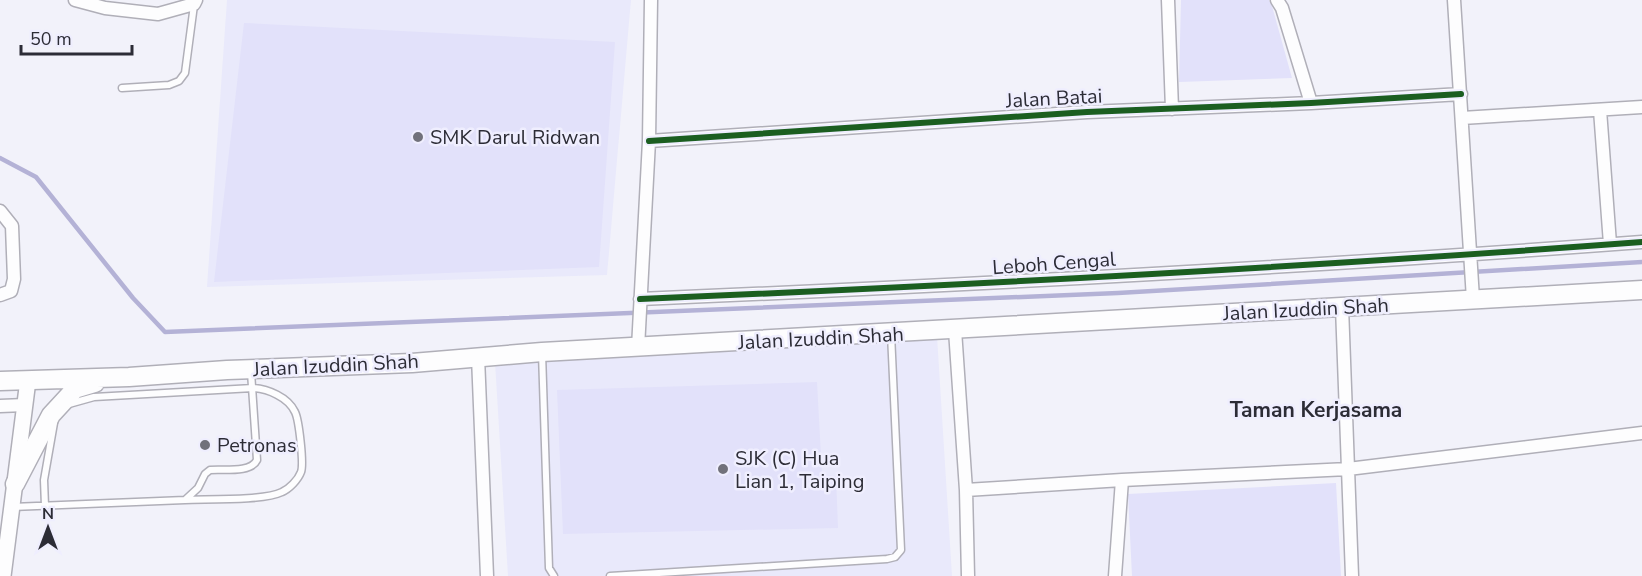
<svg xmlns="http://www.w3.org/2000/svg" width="1642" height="576" font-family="'Nunito Sans',sans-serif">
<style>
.built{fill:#e9e9fb}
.green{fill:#e2e1fa}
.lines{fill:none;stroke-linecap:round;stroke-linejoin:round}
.stream{stroke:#b4b2d6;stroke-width:4.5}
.service-casing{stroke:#b0afb8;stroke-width:9}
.minor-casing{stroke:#b0afb8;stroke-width:15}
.tertiary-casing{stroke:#b0afb8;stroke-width:18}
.secondary-casing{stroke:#b0afb8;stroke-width:21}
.service{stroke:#fdfdfe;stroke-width:6}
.minor{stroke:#fdfdfe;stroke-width:12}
.tertiary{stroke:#fdfdfe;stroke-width:15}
.secondary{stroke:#fdfdfe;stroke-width:18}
.cycleway-casing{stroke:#efeefe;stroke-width:10}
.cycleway{stroke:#1b5e20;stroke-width:6}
.poi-dot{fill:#71717b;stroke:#efeefe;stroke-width:2}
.labels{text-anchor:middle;stroke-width:5;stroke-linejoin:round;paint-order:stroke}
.street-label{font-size:20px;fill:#2c2c36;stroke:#efeefe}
.poi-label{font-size:20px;fill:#2c2c36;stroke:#efeefe;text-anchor:start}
.neighbourhood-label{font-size:21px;font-weight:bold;fill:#2c2c36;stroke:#efeefe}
</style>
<rect width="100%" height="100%" fill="#f2f2fa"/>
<!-- built -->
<path class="built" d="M227,0H631L607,275L207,287Z
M937,336L952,576H508L495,362Z"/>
<!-- green -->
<path class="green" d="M1181,0H1269L1272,6L1292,78L1179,82Z
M244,23L615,42L599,267L214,282Z
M817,382L822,474L836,476L838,528L563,534L557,390Z
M1336,483L1341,576H1132L1128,494Z"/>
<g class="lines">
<!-- stream -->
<path class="stream" d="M0,158L36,177L133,298L165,332L1118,293L1642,262"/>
<!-- service casing -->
<g class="service-casing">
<path id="service" d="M122,88L169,85L179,81L185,73L194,5
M542,353L549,568L554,576
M69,404L94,397L253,388C268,389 288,397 295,412C299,420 304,464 301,472C298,480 289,489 282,492C263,501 208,499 185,500
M45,506L44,480L54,423
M12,507L185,500L198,488L205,474L210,470C224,469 251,473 257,460L251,372
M610,576L887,559L895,557L901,550L891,334"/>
</g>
<!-- minor casing -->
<g class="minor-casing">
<path id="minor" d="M75,0L105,8L158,14L194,4L196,0
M1168,0L1172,109
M1277,0L1282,8L1311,103
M1454,0L1473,299
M1600,110L1610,244
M1462,118L1642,107
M649,141L1087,112L1311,103L1461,94
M0,211L12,226L14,279L11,291L0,295
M640,299C974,285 1308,267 1642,242
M1342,307L1352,576
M955,330L966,490L968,576
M638,348L649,141L651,0
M478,357L487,576
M0,406L25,405
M966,490L1122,480L1348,469L1642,433
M1115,576L1122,480"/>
</g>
<!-- tertiary casing -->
<g class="tertiary-casing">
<path id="tertiary" d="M3,576L28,380"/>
</g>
<!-- secondary casing -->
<g class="secondary-casing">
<path id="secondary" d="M0,381L129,377L227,370L412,363L542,352L1642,290
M15,484L51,415L75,389L95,383"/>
</g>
<!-- service -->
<use href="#service" class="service"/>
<!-- minor -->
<use href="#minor" class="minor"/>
<!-- tertiary -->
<use href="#tertiary" class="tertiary"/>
<!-- secondary -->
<use href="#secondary" class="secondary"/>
<!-- cycleway casing -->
<g class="cycleway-casing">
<path id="cycleway" d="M649,141L1087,112L1311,103L1461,94
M640,299C974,285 1308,267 1642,242"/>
</g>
<!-- cycleway -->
<use href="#cycleway" class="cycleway"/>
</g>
<!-- markers -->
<g class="poi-dot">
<circle cx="418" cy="137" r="6"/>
<circle cx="205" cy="445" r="6"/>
<circle cx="723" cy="469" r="6"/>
</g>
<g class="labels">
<!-- street labels -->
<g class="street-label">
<text transform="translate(1054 98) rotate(-3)" y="7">Jalan Batai</text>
<text transform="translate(1054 263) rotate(-4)" y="7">Leboh Cengal</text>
<text transform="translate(1306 309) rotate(-3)" y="7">Jalan Izuddin Shah</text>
<text transform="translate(821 338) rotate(-3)" y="7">Jalan Izuddin Shah</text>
<text transform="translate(336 365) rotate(-3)" y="7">Jalan Izuddin Shah</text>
</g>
<!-- poi labels -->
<g class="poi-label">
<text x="430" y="144">SMK Darul Ridwan</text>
<text x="217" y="452">Petronas</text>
<text x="735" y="465">SJK (C) Hua<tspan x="735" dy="23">Lian 1, Taiping</tspan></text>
</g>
<!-- neighbourhood labels -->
<g class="neighbourhood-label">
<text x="1316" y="417">Taman Kerjasama</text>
</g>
</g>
<!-- north arrow -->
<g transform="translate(48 528)" stroke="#efeefe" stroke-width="4.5" paint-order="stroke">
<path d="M0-4.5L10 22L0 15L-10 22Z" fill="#2c2c36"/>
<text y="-9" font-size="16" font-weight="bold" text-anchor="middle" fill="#2c2c36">N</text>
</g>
<!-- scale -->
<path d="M21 45v9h111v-9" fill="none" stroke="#2c2c36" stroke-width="3"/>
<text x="30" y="45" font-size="18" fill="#2c2c36" stroke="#efeefe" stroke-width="4.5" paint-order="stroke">50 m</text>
</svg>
